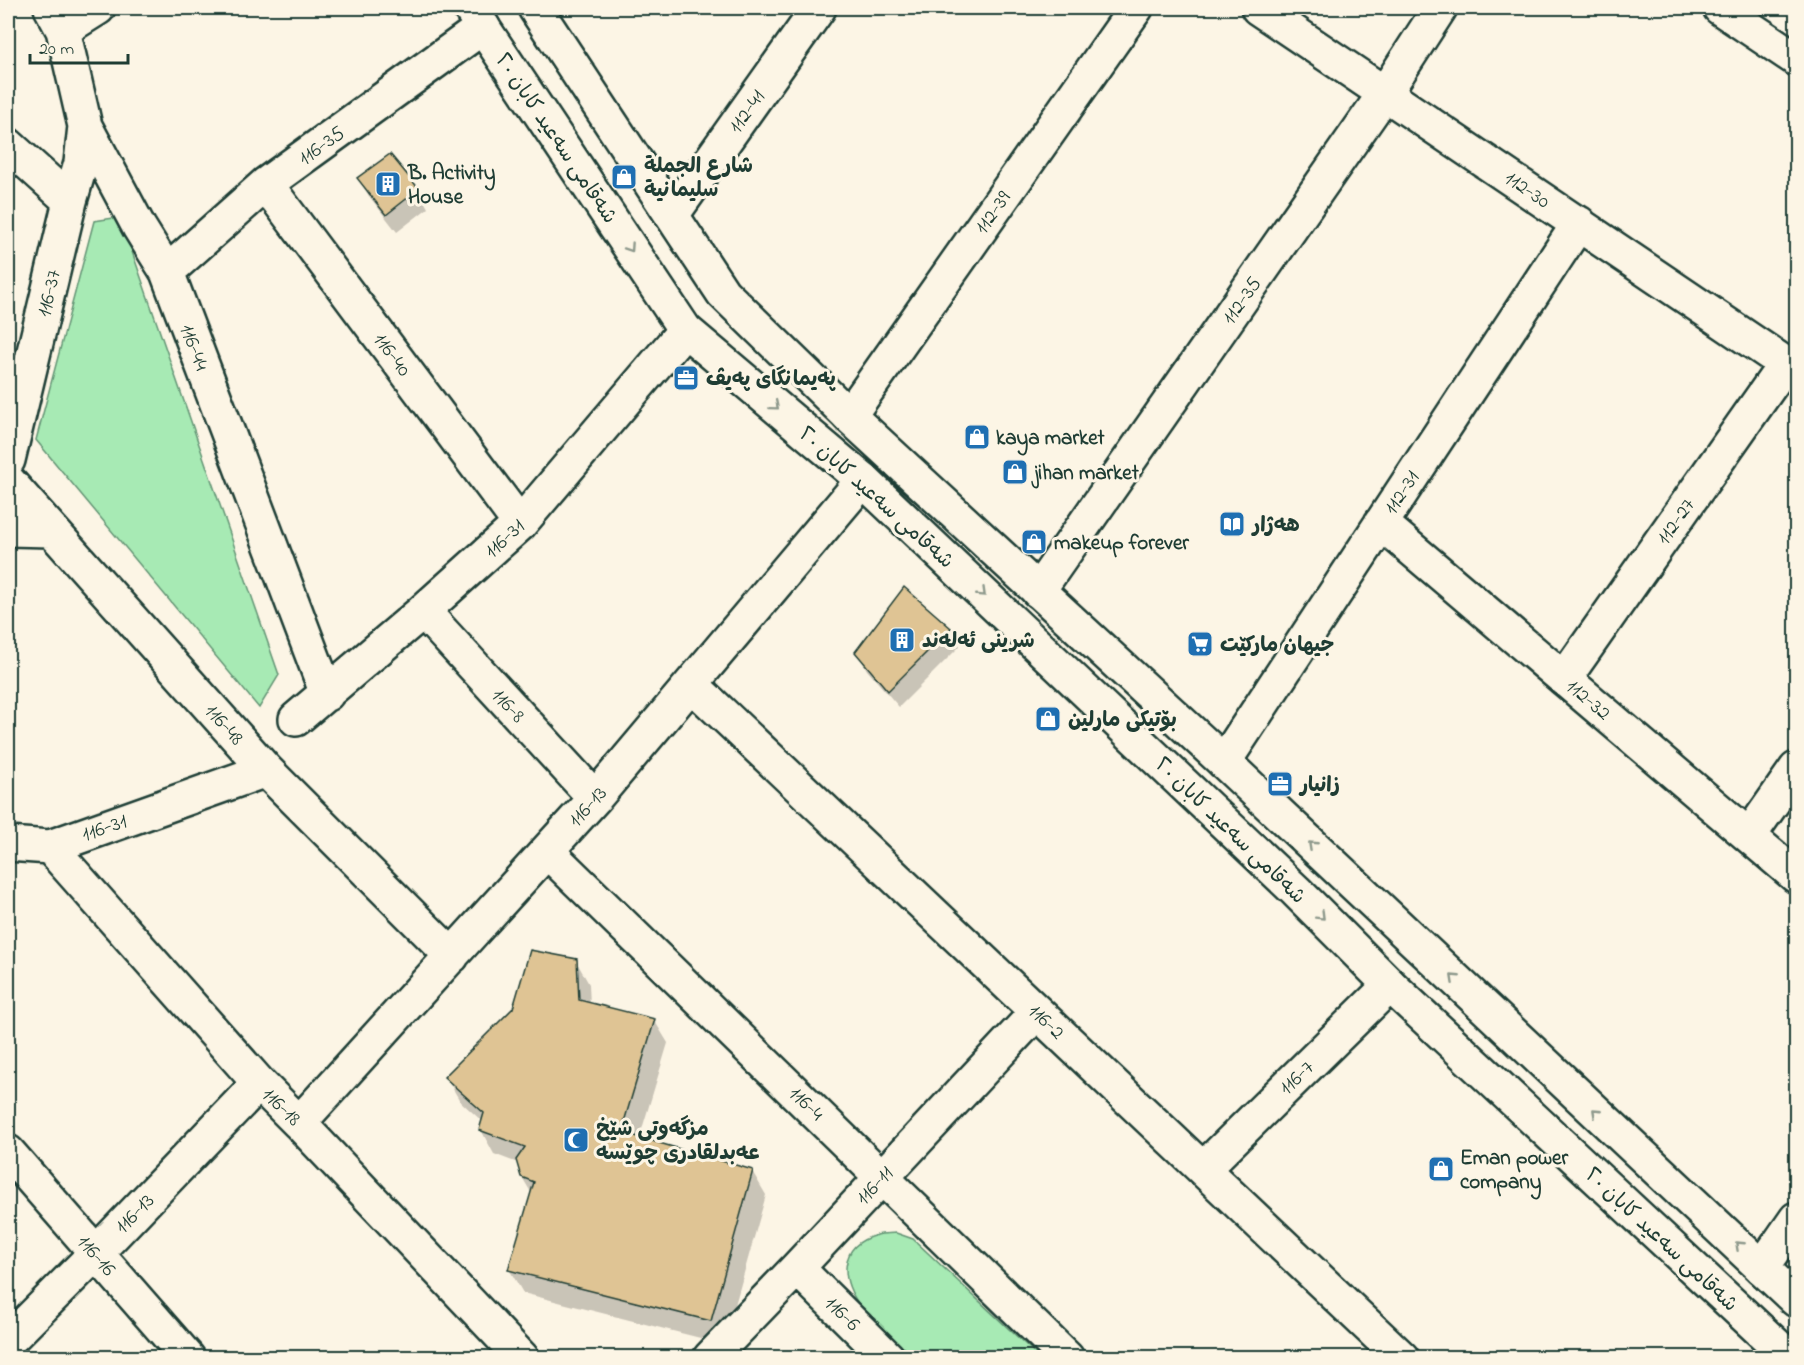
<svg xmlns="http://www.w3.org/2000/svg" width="1804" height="1365" font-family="'Indie Flower','Playpen Sans Arabic',sans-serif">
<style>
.green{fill:#a7eab4;stroke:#639474;stroke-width:1.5}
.shadow{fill:#0003}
.building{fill:#dfc494;stroke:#1f3d34;stroke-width:1.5}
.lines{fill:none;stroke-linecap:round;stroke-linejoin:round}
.street-casing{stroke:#1f3d34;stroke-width:38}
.secondary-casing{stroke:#1f3d34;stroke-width:38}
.street{stroke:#fcf5e5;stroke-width:33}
.secondary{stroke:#fcf5e5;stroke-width:33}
.oneway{stroke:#8e998c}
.labels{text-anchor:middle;stroke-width:6;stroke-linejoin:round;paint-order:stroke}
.street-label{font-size:21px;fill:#1f3d34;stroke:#fcf5e5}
.poi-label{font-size:21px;font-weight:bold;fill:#1f3d34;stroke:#fcf5e5;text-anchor:start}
</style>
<rect width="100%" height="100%" fill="#fcf5e5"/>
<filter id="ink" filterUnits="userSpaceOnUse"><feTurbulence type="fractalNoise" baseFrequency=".0167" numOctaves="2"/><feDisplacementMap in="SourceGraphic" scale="12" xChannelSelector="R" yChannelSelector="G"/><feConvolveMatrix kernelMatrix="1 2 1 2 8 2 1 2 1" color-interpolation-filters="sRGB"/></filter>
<g filter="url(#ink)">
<!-- green -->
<path class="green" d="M120,217L279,675L259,708L36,440L94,221Z
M896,1233L913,1239L1039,1357H913C896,1341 877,1326 862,1308C840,1282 837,1245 877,1235C883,1233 890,1234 896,1233Z"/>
<!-- shadow -->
<path class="shadow" d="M390,156L418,190L428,208L397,232L369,196L359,179Z
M950,629L960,646L899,707L867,670L857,652Z
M576,961L589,984L590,1005L654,1020L668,1043L639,1139L752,1171L766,1195L724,1344L523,1293L509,1269L532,1194L522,1177L518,1163L494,1154L481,1130L483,1122L460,1101L446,1077Z"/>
<!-- building -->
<path class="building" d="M390,154L419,189L386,215L357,178Z
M904,587L951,628L888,691L855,652Z
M530,950L577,959L579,1000L655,1019L621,1132L753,1170L711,1321L508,1270L534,1182L521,1177L516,1160L525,1147L479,1130L484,1113L444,1077L513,1008Z"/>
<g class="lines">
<!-- street casing -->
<g class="street-casing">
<path id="street" d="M51,8L63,30L85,126L139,227L167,272L327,694
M1258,8L1796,371
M1720,8L1796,59
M63,30L98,8
M8,145L70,201
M266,184L520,524
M672,215L819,8
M167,272L266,184L483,27
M849,416L1136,8
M8,460L70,201L81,163L85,126
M8,481L266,770L452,956
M1381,523L1796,876
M8,529L51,530
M1038,591L1385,93L1440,8
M423,611L595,798
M1564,679L1786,363
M691,684L1402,1358
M296,719L423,611L520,524L685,330
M1224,762L1579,223
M1749,836L1796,769
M8,844L50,847L266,770
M50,847L259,1083L299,1123L522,1358
M547,851L1067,1358
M299,1123L595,798L863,480
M8,1152L188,1358
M1203,1169L1390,985
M797,1268L888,1358
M1762,1268L1796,1219
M8,1341L95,1254L259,1083
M710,1358L797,1268L1037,1012"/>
</g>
<!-- secondary casing -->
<g class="secondary-casing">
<path id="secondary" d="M470,8L685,330L863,480L1296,891L1390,985L1790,1358
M535,8L723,293L849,416L1224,762L1796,1300"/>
</g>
<!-- street -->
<use href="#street" class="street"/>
<!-- secondary -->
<use href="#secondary" class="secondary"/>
</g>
<!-- one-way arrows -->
<defs><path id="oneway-chevron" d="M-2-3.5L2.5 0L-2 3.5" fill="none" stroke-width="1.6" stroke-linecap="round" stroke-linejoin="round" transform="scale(1.5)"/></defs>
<g class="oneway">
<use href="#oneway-chevron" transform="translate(630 248) rotate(56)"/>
<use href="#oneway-chevron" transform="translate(775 406) rotate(40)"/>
<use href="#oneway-chevron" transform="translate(982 593) rotate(44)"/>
<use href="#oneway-chevron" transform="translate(1312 845) rotate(-137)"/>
<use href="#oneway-chevron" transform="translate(1321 916) rotate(45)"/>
<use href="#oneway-chevron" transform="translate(1454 978) rotate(-137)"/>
<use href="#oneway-chevron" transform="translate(1596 1112) rotate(-137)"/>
<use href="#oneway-chevron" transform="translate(1739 1245) rotate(-137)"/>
</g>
</g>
<!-- icons -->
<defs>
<g id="shop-square" transform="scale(1.35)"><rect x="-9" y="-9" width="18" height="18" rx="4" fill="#1f6fb2" stroke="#fcf5e5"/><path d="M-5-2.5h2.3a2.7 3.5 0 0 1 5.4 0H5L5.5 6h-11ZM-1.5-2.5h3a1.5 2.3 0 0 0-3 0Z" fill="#fff"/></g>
<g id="building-square" transform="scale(1.35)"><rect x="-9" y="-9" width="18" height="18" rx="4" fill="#1f6fb2" stroke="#fcf5e5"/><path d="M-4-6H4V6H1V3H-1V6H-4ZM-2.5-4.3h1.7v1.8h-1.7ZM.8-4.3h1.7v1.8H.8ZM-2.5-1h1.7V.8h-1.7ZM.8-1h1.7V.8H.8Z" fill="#fff"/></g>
<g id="office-square" transform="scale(1.35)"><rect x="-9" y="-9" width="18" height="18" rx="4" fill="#1f6fb2" stroke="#fcf5e5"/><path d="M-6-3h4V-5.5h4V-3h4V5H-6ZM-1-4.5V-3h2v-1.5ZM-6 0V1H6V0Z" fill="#fff"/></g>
<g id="library-square" transform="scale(1.35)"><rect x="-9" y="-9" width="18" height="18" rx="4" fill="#1f6fb2" stroke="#fcf5e5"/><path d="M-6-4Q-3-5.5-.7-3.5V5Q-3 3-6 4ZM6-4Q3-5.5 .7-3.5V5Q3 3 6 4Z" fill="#fff"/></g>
<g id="supermarket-square" transform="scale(1.35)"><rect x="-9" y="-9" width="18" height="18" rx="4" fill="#1f6fb2" stroke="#fcf5e5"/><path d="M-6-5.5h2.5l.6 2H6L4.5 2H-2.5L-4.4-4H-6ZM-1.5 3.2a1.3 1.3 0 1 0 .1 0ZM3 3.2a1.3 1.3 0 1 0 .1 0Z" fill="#fff"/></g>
<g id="mosque-square" transform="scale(1.35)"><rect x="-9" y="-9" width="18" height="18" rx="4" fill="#1f6fb2" stroke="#fcf5e5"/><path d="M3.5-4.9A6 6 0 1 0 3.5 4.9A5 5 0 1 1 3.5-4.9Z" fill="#fff"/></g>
</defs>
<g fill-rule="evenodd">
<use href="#shop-square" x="624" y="177"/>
<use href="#building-square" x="388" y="184"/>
<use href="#office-square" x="686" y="378"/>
<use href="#shop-square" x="977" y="437"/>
<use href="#shop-square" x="1015" y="472"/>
<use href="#library-square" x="1232" y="524"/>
<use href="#shop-square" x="1034" y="542"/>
<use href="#building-square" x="902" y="640"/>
<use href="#supermarket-square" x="1200" y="644"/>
<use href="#shop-square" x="1048" y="719"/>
<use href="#office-square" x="1280" y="784"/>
<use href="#mosque-square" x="576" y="1140"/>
<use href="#shop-square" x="1441" y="1169"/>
</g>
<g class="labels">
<!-- street labels -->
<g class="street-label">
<text transform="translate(746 111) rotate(-55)" y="7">112-41</text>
<text transform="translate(557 138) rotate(56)" y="7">شەقامی سەعید کابان ٢٠</text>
<text transform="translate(321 145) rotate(-36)" y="7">116-35</text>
<text transform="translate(1528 189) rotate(34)" y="7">112-30</text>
<text transform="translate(992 212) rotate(-55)" y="7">112-39</text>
<text transform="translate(48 293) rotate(-77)" y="7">116-37</text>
<text transform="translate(1241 300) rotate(-55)" y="7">112-35</text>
<text transform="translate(195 347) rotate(69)" y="7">116-44</text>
<text transform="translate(393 354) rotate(53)" y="7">116-40</text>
<text transform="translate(1401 492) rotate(-57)" y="7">112-31</text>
<text transform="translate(877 497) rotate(42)" y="7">شەقامی سەعید کابان ٢٠</text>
<text transform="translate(1675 521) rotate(-55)" y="7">112-27</text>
<text transform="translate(504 538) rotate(-43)" y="7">116-31</text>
<text transform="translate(1589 699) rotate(40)" y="7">112-32</text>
<text transform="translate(509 705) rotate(47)" y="7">116-8</text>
<text transform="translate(225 724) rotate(48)" y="7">116-48</text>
<text transform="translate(587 806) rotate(-48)" y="7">116-13</text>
<text transform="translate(104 827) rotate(-19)" y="7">116-31</text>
<text transform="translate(1231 830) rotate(44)" y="7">شەقامی سەعید کابان ٢٠</text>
<text transform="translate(1047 1021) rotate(43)" y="7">116-2</text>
<text transform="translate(1296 1077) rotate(-44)" y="7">116-7</text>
<text transform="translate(807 1103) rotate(44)" y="7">116-4</text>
<text transform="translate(282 1106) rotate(44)" y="7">116-18</text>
<text transform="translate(874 1185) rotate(-47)" y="7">116-11</text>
<text transform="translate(134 1213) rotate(-46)" y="7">116-13</text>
<text transform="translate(1662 1239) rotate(43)" y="7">شەقامی سەعید کابان ٢٠</text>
<text transform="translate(97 1255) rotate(49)" y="7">116-16</text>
<text transform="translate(843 1313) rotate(44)" y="7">116-6</text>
</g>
<!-- poi labels -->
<g class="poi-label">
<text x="644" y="172">شارع الجملة<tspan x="644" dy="24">سليمانية</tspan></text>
<text x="408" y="179">B. Activity<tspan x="408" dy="24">House</tspan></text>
<text x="706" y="385">پەیمانگای پەیڤ</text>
<text x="996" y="444">kaya market</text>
<text x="1034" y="479">jihan market</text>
<text x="1252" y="531">هەژار</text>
<text x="1054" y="549">makeup forever</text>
<text x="922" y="647">شرینی ئەلەند</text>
<text x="1220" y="651">جیهان مارکێت</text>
<text x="1068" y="726">بۆتیکی مارلین</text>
<text x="1300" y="791">زانيار</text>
<text x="596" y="1135">مزگەوتی شێخ<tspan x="596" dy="24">عەبدلقادری چوێسە</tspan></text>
<text x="1460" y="1164">Eman power<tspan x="1460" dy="24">company</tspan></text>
</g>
</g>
<!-- margin -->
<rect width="1804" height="1365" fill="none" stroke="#fcf5e5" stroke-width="30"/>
<rect x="15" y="15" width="1774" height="1335" fill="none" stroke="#1f3d34" stroke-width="2" filter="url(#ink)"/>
<!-- scale -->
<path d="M30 54v9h98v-9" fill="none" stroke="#1f3d34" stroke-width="3"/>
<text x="39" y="54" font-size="18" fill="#1f3d34" stroke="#fcf5e5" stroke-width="4.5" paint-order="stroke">20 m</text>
</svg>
